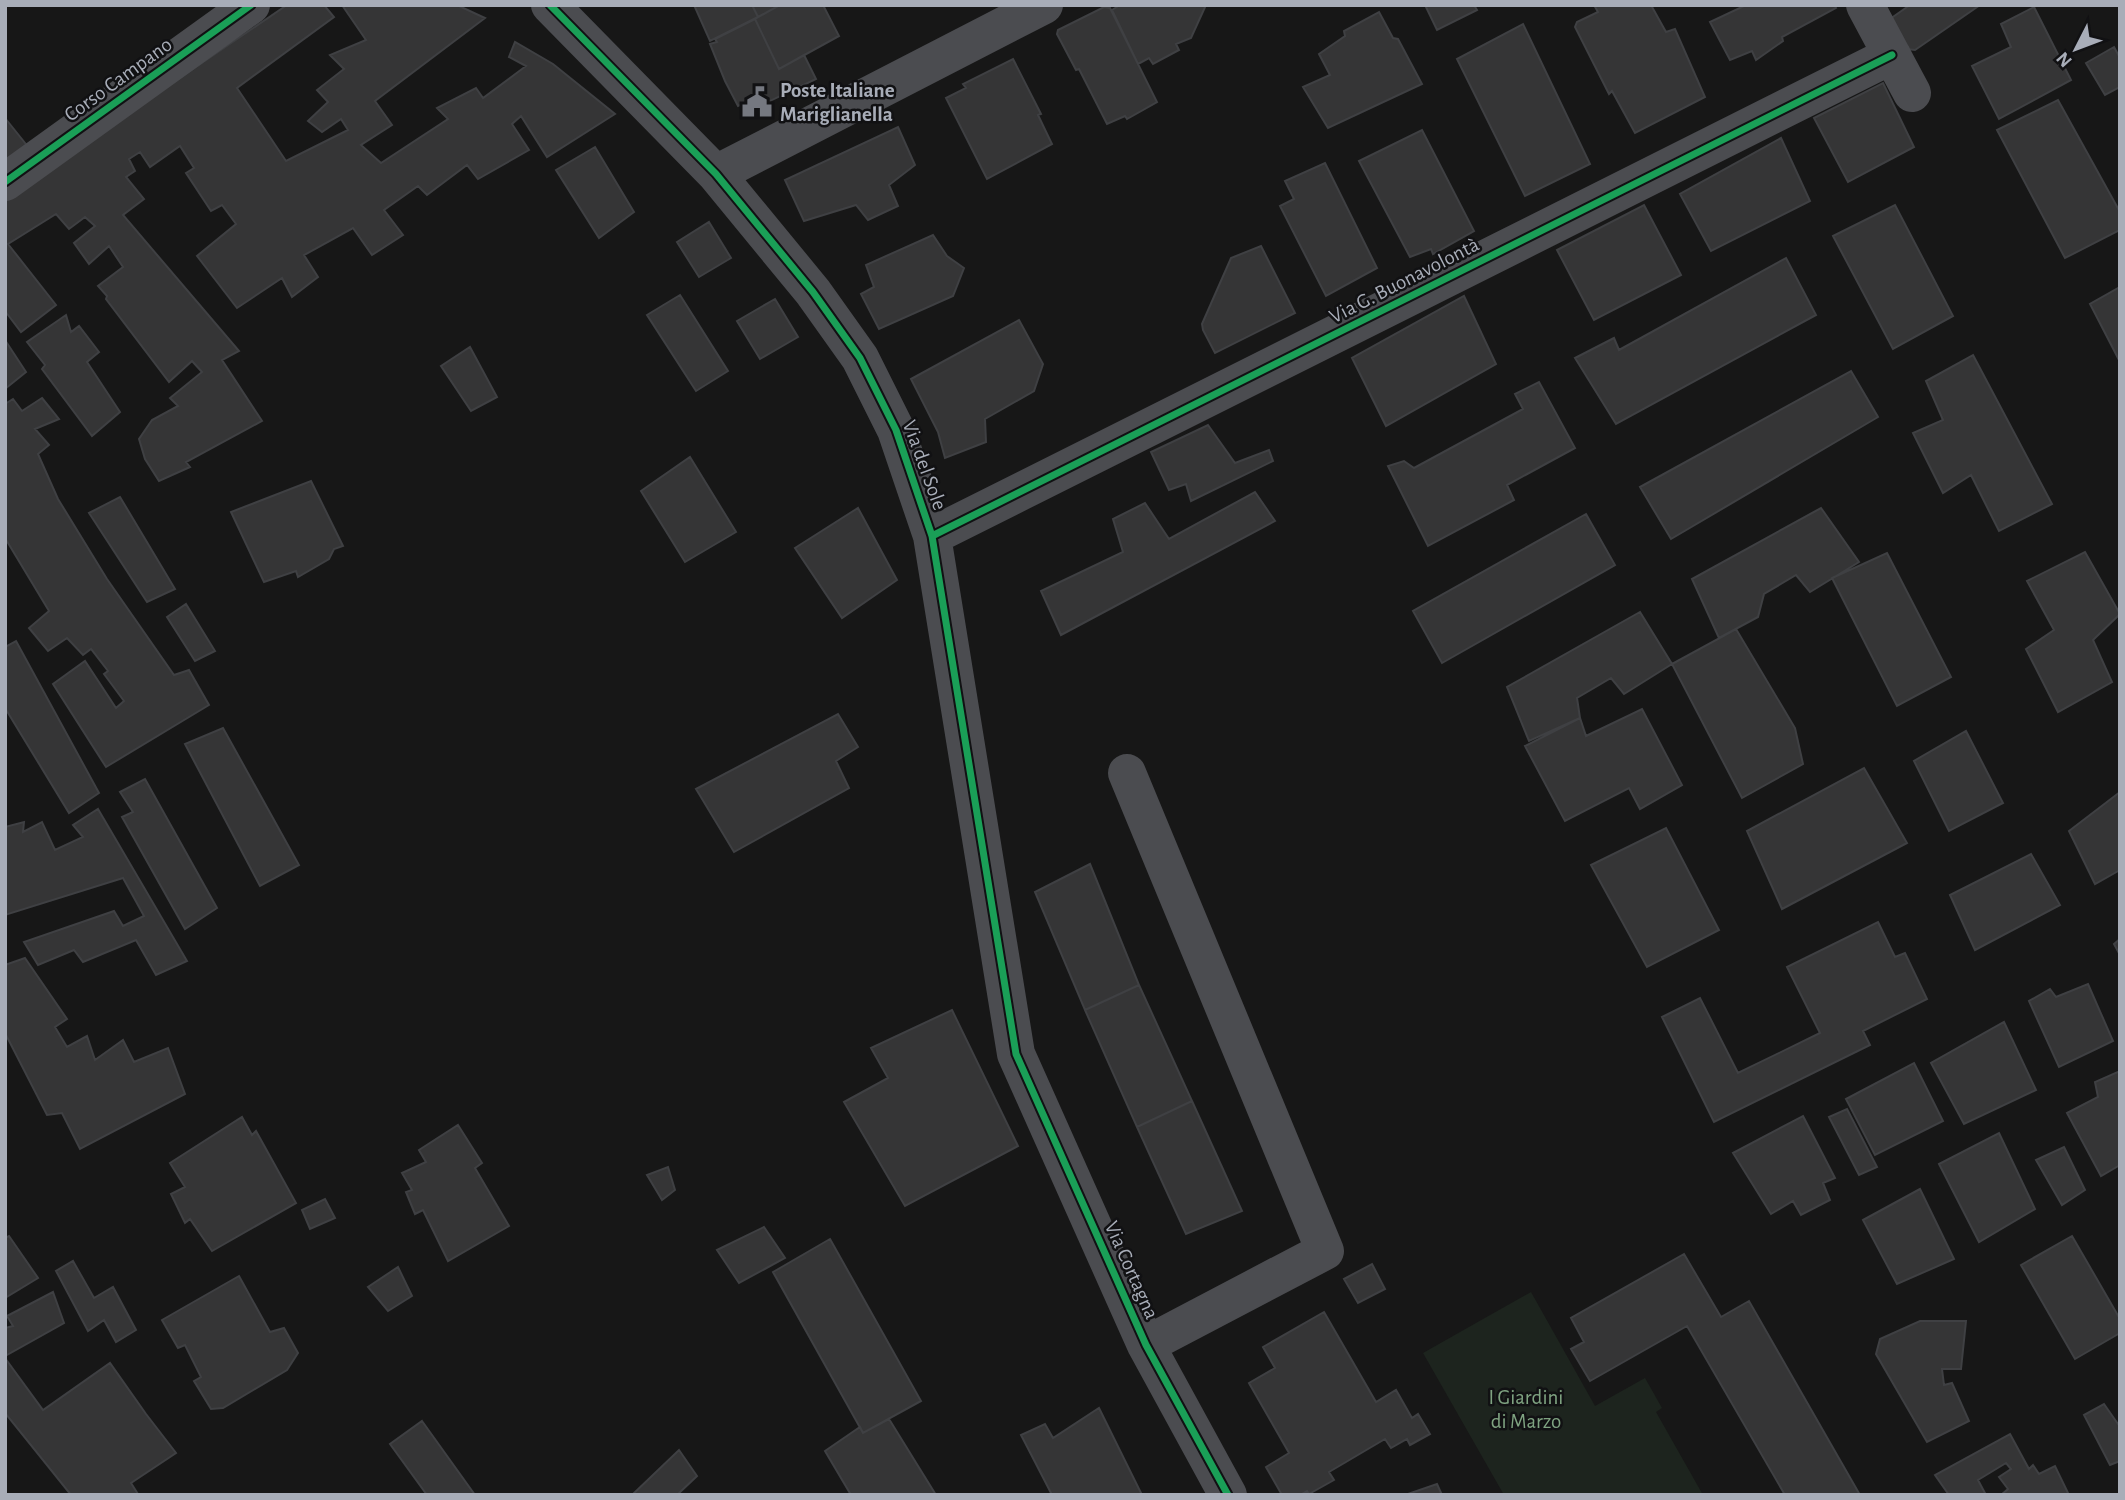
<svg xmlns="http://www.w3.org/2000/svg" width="2125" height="1500" font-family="'Alegreya Sans',sans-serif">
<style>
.green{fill:#1d241e}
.building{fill:#353536;stroke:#3f4043;stroke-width:2}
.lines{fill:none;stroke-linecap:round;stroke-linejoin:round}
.minor{stroke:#4b4c50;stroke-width:38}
.cycleway-casing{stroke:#111113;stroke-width:11}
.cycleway{stroke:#1a9f57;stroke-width:7}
.labels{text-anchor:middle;stroke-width:5;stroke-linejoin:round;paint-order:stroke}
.street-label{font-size:21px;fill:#a8adb8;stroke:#111113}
.poi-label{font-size:21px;font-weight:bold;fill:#a8adb8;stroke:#111113;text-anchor:start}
.park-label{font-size:21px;fill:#7fa381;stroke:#111113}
</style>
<rect width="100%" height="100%" fill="#171717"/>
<!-- green -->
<path class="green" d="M1531,1292L1595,1406L1645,1378L1662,1408L1656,1412L1703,1495H1504L1423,1353Z"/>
<!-- building -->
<path class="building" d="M287,5H324L334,17L237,88L286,161L348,130L341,119L322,132L308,121L328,102L317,90L344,69L330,55L366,40L342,5H457L485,18L375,101L392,125L361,145L381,163L448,119L437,108L476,88L483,98L526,66L509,57L515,42L553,64L615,114L547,157L521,116L512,124L529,150L478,179L467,165L427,195L418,186L384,210L403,235L372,255L353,228L304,255L318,277L292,297L282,278L237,308L197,256L236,224L222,205L211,211L186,173L194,168L180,146L150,167L140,152L129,159L135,171L126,177L144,199L123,215L239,351L222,360L262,421L186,462L190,467L159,481L145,459L139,439L152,420L178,406L170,398L202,372L192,361L169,382L106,299L107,296L98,286L123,267L109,246L89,264L74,243L95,226L85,217L69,229L56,214L8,244L56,305L21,332L5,311V197Z
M694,5H752L758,17L710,41Z
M752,5H780L758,17Z
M780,5H823L839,36L779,69L755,19Z
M1120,5H1206L1191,38L1176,44L1179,50L1153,64L1149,58L1138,64L1112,10Z
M1425,5H1474L1477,10L1437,30Z
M1594,5H1651L1666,32L1675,29L1705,97L1635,133L1612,91L1609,94L1575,27L1577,22L1598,12Z
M1746,5H1834L1836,8L1782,37L1783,41L1756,60L1752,51L1730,60L1710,22Z
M1910,5H1980L1915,50L1907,49L1890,19Z
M1104,7L1110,8L1157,102L1127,119L1125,116L1107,124L1079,69L1076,70L1057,34L1058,30Z
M2034,7L2071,80L1999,119L1972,66L2011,47L2001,24Z
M1379,12L1393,38L1398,39L1422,84L1328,128L1303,87L1330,75L1319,54L1345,36L1344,31Z
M755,19L779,69L804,55L816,79L751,110L747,102L738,106L725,81L710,44L717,42L715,39Z
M1523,24L1590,164L1525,196L1457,59Z
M2114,47L2120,58V87L2105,95L2086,63Z
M1013,59L1041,114L1038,115L1052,144L987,179L946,98L966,88L963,84Z
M1883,83L1914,147L1848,182L1814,118Z
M2058,100L2120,212V230L2065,258L1997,130Z
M5,118L29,148L5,164Z
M898,127L915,165L889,185L898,206L868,220L856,205L804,221L785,180Z
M1422,130L1474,231L1433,254L1431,249L1410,257L1359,161Z
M1781,138L1810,201L1711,251L1680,194Z
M595,147L634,212L599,238L556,170Z
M1325,163L1377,268L1326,296L1280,206L1294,199L1285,181Z
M1644,205L1681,275L1594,320L1557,250Z
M1895,205L1953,316L1893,349L1833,236Z
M709,222L731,258L699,277L677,242Z
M933,235L947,256L964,268L953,296L879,329L861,294L874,287L866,265Z
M1261,246L1295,313L1215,353L1203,330L1202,324L1231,258Z
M1786,258L1816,315L1616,424L1575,358L1614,338L1619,350Z
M2120,287V362L2090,304Z
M680,295L728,371L696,391L647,315Z
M1464,296L1496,364L1386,426L1352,358Z
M775,299L798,337L760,359L737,321Z
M66,315L71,332L79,326L99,352L87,362L120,412L92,436L42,369L45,365L27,342Z
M1019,320L1043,364L1034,391L985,419L986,442L945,458L938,432L911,379Z
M5,340L26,372L5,389Z
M470,347L497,397L471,411L441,366Z
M1973,355L2052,504L1999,531L1971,475L1943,493L1913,433L1943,420L1926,381Z
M1851,371L1878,417L1671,539L1640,487Z
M1539,382L1575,448L1507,485L1514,500L1428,546L1388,466L1404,461L1414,468L1523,409L1515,394Z
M42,398L59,419L35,429L49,445L38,454L58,499L107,579L174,675L189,670L209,705L106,767L53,684L85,661L116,708L124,701L104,674L108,671L91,649L83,655L67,638L48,651L29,628L49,611L5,538V404L13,399L22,411Z
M1208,425L1235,463L1269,450L1273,461L1191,501L1186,484L1169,490L1151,452Z
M690,457L736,532L685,562L641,491Z
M311,481L343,546L334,549L329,559L298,577L296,571L264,582L231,512Z
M1255,492L1275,521L1061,635L1041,591L1123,552L1113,519L1145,503L1169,539Z
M120,497L175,589L147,602L89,513Z
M858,508L897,580L842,618L795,548Z
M1821,508L1859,562L1810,592L1796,575L1764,594L1758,617L1719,638L1692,579Z
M1586,514L1615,565L1442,663L1413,611Z
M2085,552L2120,614L2093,640L2112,682L2058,712L2026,649L2054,630L2027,581Z
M1887,553L1951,677L1897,706L1832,578Z
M186,604L215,651L195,661L167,617Z
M1640,612L1672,664L1624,694L1611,678L1577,698L1580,718L1529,741L1507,687Z
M1736,629L1795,728L1803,764L1742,798L1672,664Z
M16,641L99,793L69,813L5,708V647Z
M1642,709L1682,785L1640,809L1629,788L1565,821L1525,746L1580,718L1586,736Z
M838,714L858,747L836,761L849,788L734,852L696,789Z
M223,728L299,865L260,886L185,744Z
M1966,731L2003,803L1949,831L1914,761Z
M1864,768L1907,843L1782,909L1747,831Z
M145,779L217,908L185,929L122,817L133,812L120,792Z
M2120,792V870L2095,884L2069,831Z
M98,809L187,961L156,975L136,940L83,962L74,950L38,965L24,942L114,911L123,926L144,916L123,878L5,915V827L24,822L23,832L42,822L55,850L83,837L73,825Z
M1666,828L1719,930L1647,967L1591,865Z
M2031,854L2060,905L1975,950L1950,895Z
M1090,864L1139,985L1085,1010L1035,892Z
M1878,922L1895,957L1905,953L1927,999L1863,1031L1870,1045L1714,1122L1662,1017L1700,998L1738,1073L1820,1033L1787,967Z
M2120,939V955L2114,944Z
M25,958L67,1019L55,1027L67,1047L87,1036L95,1060L123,1040L134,1062L168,1048L185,1094L80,1149L62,1113L47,1115L5,1033V965Z
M2088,984L2113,1041L2059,1067L2029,1001L2050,989L2056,997Z
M1139,985L1192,1101L1137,1127L1085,1010Z
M952,1010L1018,1146L905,1206L844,1102L888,1078L871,1048Z
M2004,1022L2036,1090L1964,1124L1931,1063Z
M1914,1063L1943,1121L1875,1155L1846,1099Z
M2120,1071V1165L2101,1176L2067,1113L2098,1097L2095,1082Z
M1192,1101L1242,1211L1186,1234L1137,1127Z
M1847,1109L1877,1167L1859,1175L1829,1117Z
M1803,1116L1835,1178L1823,1183L1830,1200L1801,1215L1793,1201L1771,1214L1733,1153Z
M242,1117L252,1135L256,1131L296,1203L212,1251L190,1219L185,1223L171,1194L185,1187L170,1163Z
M458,1125L482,1163L475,1168L509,1226L448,1261L423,1210L415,1214L406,1192L412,1190L402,1173L426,1162L419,1150Z
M1999,1133L2035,1209L1979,1242L1939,1164Z
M2064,1147L2085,1190L2062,1205L2036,1160Z
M668,1167L675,1190L662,1200L647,1175Z
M1920,1189L1954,1259L1897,1284L1863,1220Z
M325,1199L335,1218L310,1229L302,1210Z
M764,1227L785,1258L739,1283L717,1250Z
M9,1236L38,1278L5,1298V1238Z
M2072,1236L2120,1319V1333L2075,1359L2021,1265Z
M830,1239L921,1401L863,1433L773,1272Z
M1684,1254L1721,1317L1749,1301L1860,1495H1785L1687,1326L1590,1381L1571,1349L1584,1342L1571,1318Z
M73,1261L94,1298L113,1287L136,1330L116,1342L104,1320L88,1331L56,1271Z
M1372,1264L1385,1289L1358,1303L1344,1279Z
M398,1267L412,1296L388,1311L368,1287Z
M239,1276L270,1332L284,1328L298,1353L287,1370L223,1408L211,1409L194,1381L201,1377L185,1345L178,1348L162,1320Z
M53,1292L64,1323L5,1356V1328L13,1326L7,1316Z
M1324,1312L1376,1402L1396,1390L1412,1418L1418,1414L1430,1434L1410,1445L1407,1439L1391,1448L1385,1439L1329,1472L1334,1480L1309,1494L1307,1491L1300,1495H1282L1266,1467L1289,1453L1249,1383L1275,1368L1263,1347Z
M1920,1321H1966L1961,1369H1942L1944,1385L1952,1383L1969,1421L1927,1442L1876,1354L1880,1339Z
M5,1358L43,1410L110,1363L146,1414L176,1453L131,1483L138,1494L137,1495H71L5,1413Z
M2104,1404L2118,1424L2120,1423V1461L2110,1465L2084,1415Z
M1099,1408L1142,1495H1052L1021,1435L1045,1424L1053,1438Z
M889,1419L936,1495H851L825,1451L860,1427L863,1433Z
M422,1421L475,1495H427L390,1444Z
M2010,1434L2029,1469L2033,1465L2039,1474L2055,1466L2069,1495H2001L2008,1489L1999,1477L2011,1469L2006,1463L1978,1480L1986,1495H1949L1935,1475Z
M679,1450L697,1476L677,1495H632Z
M1437,1484L1442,1495H1405Z"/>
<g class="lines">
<!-- minor -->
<path class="minor" d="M550,5L716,174L813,292L860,358L896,430L932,536L1016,1054L1146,1345L1228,1495
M1865,5L1912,93
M716,174L1044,5
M5,182L251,5
M932,536L1892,55
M1127,773L1325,1251L1146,1345"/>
<!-- cycleway casing -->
<g class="cycleway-casing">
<path id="cycleway" d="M550,5L716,174L813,292L860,358L896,430L932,536L1016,1054L1146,1345L1228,1495
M5,182L251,5
M932,536L1892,55"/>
</g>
<!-- cycleway -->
<use href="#cycleway" class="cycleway"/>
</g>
<!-- icons -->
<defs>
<g id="civic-bare" transform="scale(2.415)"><path d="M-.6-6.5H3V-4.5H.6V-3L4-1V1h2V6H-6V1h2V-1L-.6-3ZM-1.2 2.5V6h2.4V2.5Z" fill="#757880" stroke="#111113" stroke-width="2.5" paint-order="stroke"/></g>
</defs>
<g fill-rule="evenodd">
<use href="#civic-bare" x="757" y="102"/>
</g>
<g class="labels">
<!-- street labels -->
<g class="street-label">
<text transform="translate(118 79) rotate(-36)" y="7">Corso Campano</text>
<text transform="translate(1404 280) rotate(-27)" y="7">Via G. Buonavolontà</text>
<text transform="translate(925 465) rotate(70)" y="7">Via del Sole</text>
<text transform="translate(1132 1270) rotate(66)" y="7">Via Cortagna</text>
</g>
<!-- poi labels -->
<g class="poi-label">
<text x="780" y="97">Poste Italiane<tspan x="780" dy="24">Mariglianella</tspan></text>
</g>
<!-- park labels -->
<g class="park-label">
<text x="1526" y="1404">I Giardini<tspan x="1526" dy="24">di Marzo</tspan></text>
</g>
</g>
<!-- border -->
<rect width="2125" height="1500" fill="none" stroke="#a8adb8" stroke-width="14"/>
<!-- north arrow -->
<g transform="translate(2076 49) rotate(228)" stroke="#111113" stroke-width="5" paint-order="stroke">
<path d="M0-5L12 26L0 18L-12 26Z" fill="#a8adb8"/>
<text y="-10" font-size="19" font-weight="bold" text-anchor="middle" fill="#a8adb8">N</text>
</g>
</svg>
